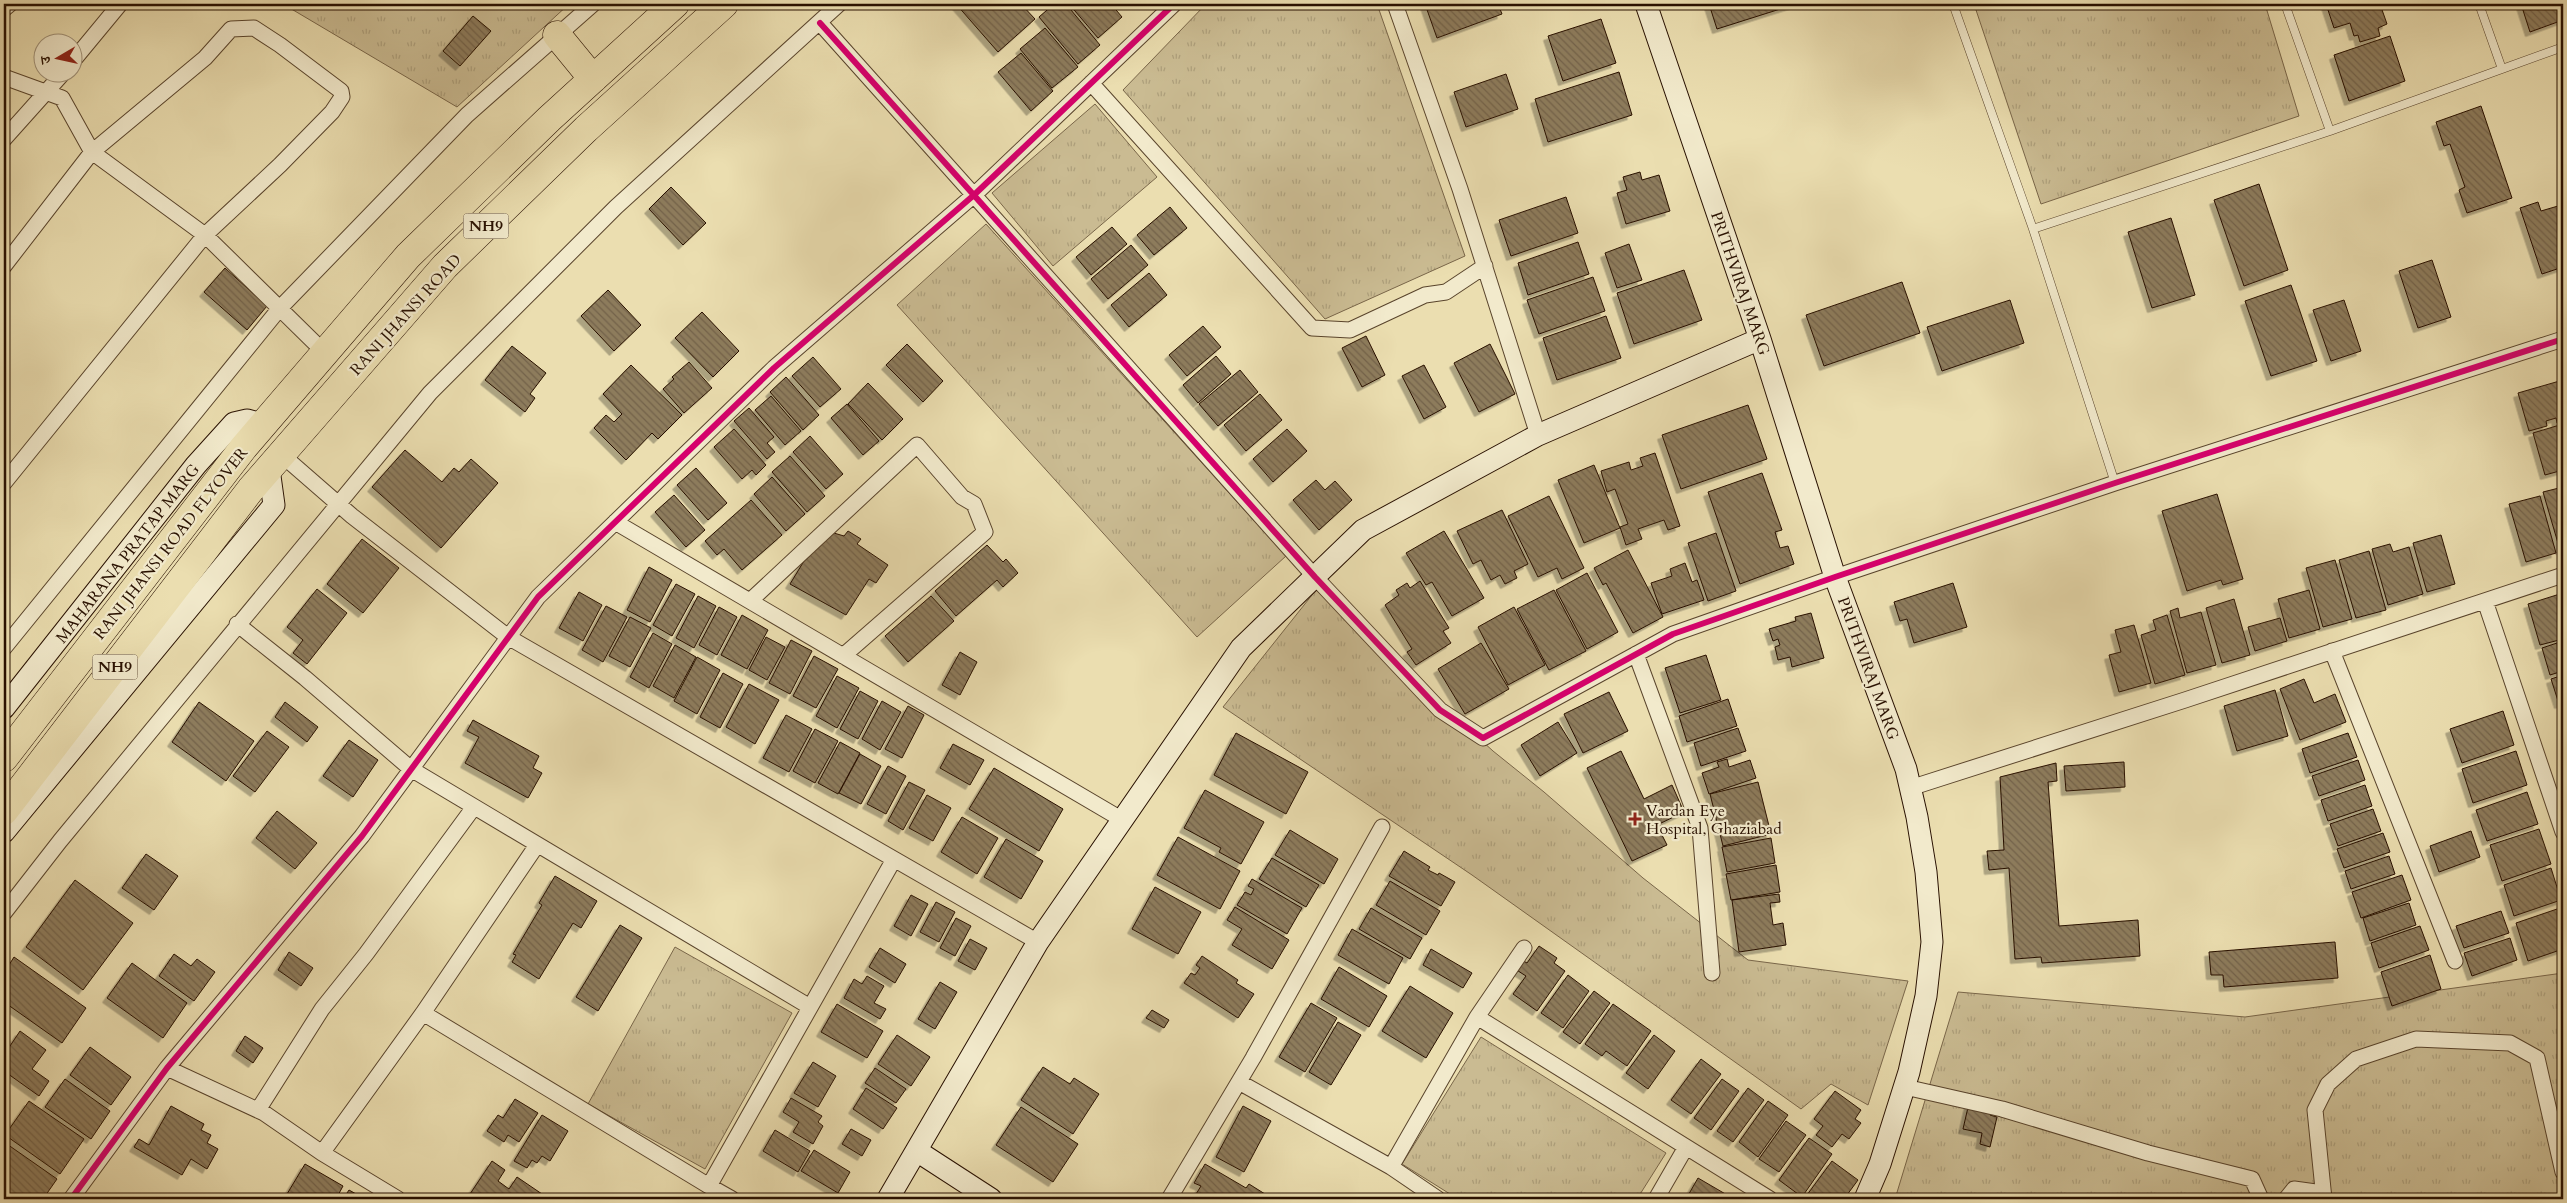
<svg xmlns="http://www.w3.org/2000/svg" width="2567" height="1203" font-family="Cardo,'Noto Serif Devanagari',serif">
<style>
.park{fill:url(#park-tufts);stroke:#796649}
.building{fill:url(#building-back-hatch);stroke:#281000;filter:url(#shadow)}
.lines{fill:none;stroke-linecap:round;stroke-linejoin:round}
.lane-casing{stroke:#59442c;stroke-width:9}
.street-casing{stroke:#59442c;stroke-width:17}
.secondary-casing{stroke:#281000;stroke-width:23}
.highway-casing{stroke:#281000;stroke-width:29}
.lane{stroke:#f2eacc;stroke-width:8}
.street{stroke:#f2eacc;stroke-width:15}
.secondary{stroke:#f2eacc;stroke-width:21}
.highway{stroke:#ebdeb0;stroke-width:28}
.cycleway-casing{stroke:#f2eacc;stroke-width:9}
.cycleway{stroke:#d6006c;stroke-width:6}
.poi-dot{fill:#8f2418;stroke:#f2eacc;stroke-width:2}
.labels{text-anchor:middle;stroke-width:4.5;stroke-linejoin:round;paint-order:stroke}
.shield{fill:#f2eacc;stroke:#65513d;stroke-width:1}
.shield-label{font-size:15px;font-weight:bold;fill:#281000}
.street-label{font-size:16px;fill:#281000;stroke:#f2eacc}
.poi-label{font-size:16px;fill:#281000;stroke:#f2eacc;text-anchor:start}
</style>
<defs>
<pattern id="park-tufts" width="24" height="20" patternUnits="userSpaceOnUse" patternTransform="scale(1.25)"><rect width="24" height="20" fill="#cabb92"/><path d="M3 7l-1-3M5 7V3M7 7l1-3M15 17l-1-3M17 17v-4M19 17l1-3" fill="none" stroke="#aea07c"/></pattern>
<pattern id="building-back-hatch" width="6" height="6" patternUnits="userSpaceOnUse" patternTransform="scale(1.25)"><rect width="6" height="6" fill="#8d7b5c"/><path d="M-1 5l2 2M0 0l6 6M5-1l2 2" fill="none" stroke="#73634a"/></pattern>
<filter id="shadow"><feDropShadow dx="-4.5" dy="4.5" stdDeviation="0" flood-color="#0004"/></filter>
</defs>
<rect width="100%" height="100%" fill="#ebdeb0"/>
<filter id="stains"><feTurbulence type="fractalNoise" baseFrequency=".004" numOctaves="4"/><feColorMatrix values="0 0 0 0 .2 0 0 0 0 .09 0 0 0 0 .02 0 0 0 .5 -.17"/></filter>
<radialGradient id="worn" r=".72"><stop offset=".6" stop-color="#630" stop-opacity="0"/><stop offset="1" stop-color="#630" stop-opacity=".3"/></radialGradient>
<!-- park -->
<path class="park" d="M283,4H569L457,107Z
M1206,4H1377L1465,256L1325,319L1123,90Z
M1974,4H2265L2299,116L2041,204Z
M1095,104L1157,177L1053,266L992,193Z
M986,224L1286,556L1197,637L897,305Z
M1316,590L1493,751L1544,792L1643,878L1748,960L1908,981L1868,1105L1831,1084L1801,1109L1472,875L1223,707Z
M675,947L792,1013L705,1169L588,1104Z
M2563,973V1199H1895L1958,992L2245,1017Z
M1481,1037L1666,1153L1637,1199H1458L1402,1164Z"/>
<!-- building -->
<path class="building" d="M956,4H1021L1035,19L998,52Z
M1054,4H1066L1100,45L1078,64L1039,17Z
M1069,4H1111L1122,17L1098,38Z
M1425,4H1498L1502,14L1437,38Z
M1709,4H1796L1717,29Z
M2326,4H2380L2387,24L2378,28L2380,36L2360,42L2358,35L2354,36L2350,23L2334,28Z
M2521,4H2563V20L2530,32Z
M473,16L491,31L460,66L443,51Z
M1601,19L1616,63L1563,81L1548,36Z
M1045,28L1078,67L1052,88L1020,49Z
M2390,36L2405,81L2349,101L2334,55Z
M1021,53L1053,91L1031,111L998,72Z
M1619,72L1632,115L1548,142L1535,99Z
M1506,74L1518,109L1466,127L1454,92Z
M2481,106L2512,198L2467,213L2459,190L2465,187L2450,144L2444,146L2436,122Z
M1640,172L1642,180L1659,175L1670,211L1626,224L1617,193L1627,190L1623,177Z
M2259,184L2288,270L2244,286L2214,200Z
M671,187L706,223L683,245L649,209Z
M1566,197L1578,233L1511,256L1499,220Z
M2538,202L2541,211L2558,206L2563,221V267L2542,274L2520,208Z
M1170,207L1187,228L1154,255L1137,235Z
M2171,218L2195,295L2152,308L2128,232Z
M1112,227L1127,244L1091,275L1076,257Z
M1578,242L1589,274L1528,295L1518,263Z
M1629,244L1642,280L1617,288L1605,253Z
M1131,245L1148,265L1108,299L1091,279Z
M2432,260L2451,317L2418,328L2399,271Z
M225,268L267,306L247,330L204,292Z
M1684,270L1702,320L1634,344L1617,293Z
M1149,273L1167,295L1129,327L1111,305Z
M1593,277L1605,311L1539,334L1527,300Z
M1902,282L1920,333L1824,366L1806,315Z
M2291,285L2317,361L2271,376L2245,301Z
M608,290L641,325L614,351L581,316Z
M2010,300L2024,343L1942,371L1927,327Z
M2344,300L2361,351L2331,361L2313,310Z
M702,312L739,351L713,377L675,338Z
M1606,316L1621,358L1557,380L1543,338Z
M1203,326L1221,347L1187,376L1169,355Z
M1366,336L1385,375L1362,387L1342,348Z
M907,344L943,381L923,402L886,365Z
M1490,344L1515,394L1479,412L1454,363Z
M512,346L546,373L530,394L535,398L525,412L485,380Z
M1216,356L1231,374L1198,403L1183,385Z
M813,357L841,389L820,407L792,376Z
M689,362L712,388L684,413L663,389L674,379L672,377Z
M631,365L682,415L658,439L652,433L626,460L594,428L606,415L614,422L622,414L603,394Z
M1424,365L1446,407L1424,419L1402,376Z
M1240,370L1258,392L1218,426L1199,404Z
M786,377L819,415L803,430L770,392Z
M2563,380V421L2557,423L2556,418L2546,421L2547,426L2529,431L2518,393Z
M868,383L903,419L882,440L848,404Z
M1260,394L1282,420L1246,451L1224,425Z
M771,396L801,431L785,445L755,410Z
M847,404L879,441L863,455L831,418Z
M1748,405L1767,459L1681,489L1662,435Z
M749,408L774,437L767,443L775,452L767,459L734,421Z
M2563,424V470L2545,475L2533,433Z
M734,429L766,465L756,475L752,470L742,479L714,447Z
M1287,429L1307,451L1273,482L1253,459Z
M810,436L843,474L826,489L793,452Z
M405,450L442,482L454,468L459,472L471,459L498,483L441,548L372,487Z
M1655,453L1680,526L1668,530L1664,520L1638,529L1642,539L1626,545L1620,527L1628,524L1615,489L1607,492L1601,471L1629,462L1631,470L1643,466L1640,458Z
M790,456L825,496L807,512L772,472Z
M1594,465L1620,528L1584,543L1558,480Z
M696,468L727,503L708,520L677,485Z
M1762,473L1782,530L1775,532L1780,548L1788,546L1794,564L1740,584L1708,492Z
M772,477L805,514L786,531L754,494Z
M1316,480L1325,490L1335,481L1352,500L1319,530L1293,500Z
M2563,487V549L2560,550L2543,492Z
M2217,494L2243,579L2223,585L2221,580L2187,591L2162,511Z
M674,495L705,530L686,547L655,512Z
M1549,496L1584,568L1562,579L1557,568L1538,577L1508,516Z
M2540,496L2556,553L2526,562L2509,504Z
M751,500L782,535L742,570L724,549L717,555L705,541Z
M1502,510L1528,564L1514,571L1517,578L1505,584L1500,575L1491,580L1481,560L1473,564L1457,531Z
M827,531L844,536L848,531L861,539L857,544L888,565L876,583L869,579L846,615L790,584L818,538Z
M1444,531L1484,598L1452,616L1432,582L1426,585L1406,553Z
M1716,533L1736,591L1708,601L1688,543Z
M2441,535L2455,584L2427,592L2413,543Z
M362,539L399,568L363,613L327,584Z
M2390,544L2393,552L2409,547L2423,594L2388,605L2372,549Z
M987,545L1003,562L1006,559L1018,573L1003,587L997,580L956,616L935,591Z
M1628,550L1663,617L1633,633L1606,583L1603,585L1594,568Z
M2369,551L2386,610L2356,618L2339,560Z
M2335,560L2352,619L2323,627L2306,568Z
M1685,563L1692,582L1697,580L1704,600L1662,614L1651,583L1672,576L1670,569Z
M649,567L672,580L650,622L627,610Z
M1587,573L1618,632L1587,649L1556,590Z
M1420,581L1449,628L1443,631L1451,643L1416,665L1407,652L1412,649L1385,605L1399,595L1396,590L1407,583L1410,588Z
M1953,583L1967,627L1914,643L1907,619L1900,621L1894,602Z
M676,584L695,594L672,636L653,625Z
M317,589L347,613L307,664L293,653L303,640L287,627Z
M1554,590L1586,651L1549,670L1517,609Z
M2309,590L2320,629L2289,638L2278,599Z
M579,592L602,605L583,641L559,628Z
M2563,593V639L2540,645L2528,604Z
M698,596L716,606L694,648L676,638Z
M931,596L954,621L908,662L885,636Z
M2234,599L2250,655L2222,663L2206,608Z
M606,606L627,617L603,662L582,650Z
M719,607L737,617L717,655L699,645Z
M1514,607L1545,665L1508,685L1478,627Z
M2178,608L2180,618L2201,612L2216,665L2187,673L2170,611Z
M1811,613L1824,658L1792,667L1790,657L1778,660L1775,647L1780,645L1778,639L1773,641L1769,629L1796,621L1795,617Z
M742,615L768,630L747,669L721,655Z
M2167,615L2185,675L2155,684L2141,635L2156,630L2153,620Z
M630,617L651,628L630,667L609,656Z
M2280,618L2287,641L2255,651L2248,627Z
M2134,625L2151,683L2119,692L2109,655L2121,652L2115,630Z
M653,633L672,644L649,688L630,677Z
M766,637L785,647L767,680L749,670Z
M791,640L812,651L790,694L769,683Z
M2563,641V671L2550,675L2542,648Z
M1481,643L1509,689L1465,714L1438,669Z
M675,645L696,657L674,698L653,686Z
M960,652L977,662L960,695L942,685Z
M1706,655L1721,700L1680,713L1665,668Z
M814,656L838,669L816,708L793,696Z
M697,657L720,670L697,714L674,701Z
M723,673L743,684L720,728L700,717Z
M2563,675V703L2559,704L2551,679Z
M837,676L859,688L837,728L816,716Z
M2304,679L2314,703L2335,694L2346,722L2300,740L2280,689Z
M749,684L779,700L755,744L726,727Z
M2275,690L2288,736L2237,751L2224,706Z
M860,691L878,701L858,739L840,729Z
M1609,692L1628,731L1583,753L1564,714Z
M1728,699L1737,726L1687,742L1679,716Z
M882,701L901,712L880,750L862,739Z
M199,702L254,741L226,781L172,742Z
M285,702L318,727L307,742L275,717Z
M908,706L924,715L902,758L885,749Z
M2503,711L2514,745L2462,763L2450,729Z
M786,715L812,729L789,772L763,758Z
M473,720L539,756L533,768L542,773L528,798L465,763L479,737L467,731Z
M1558,722L1577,753L1540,776L1521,745Z
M1738,728L1746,751L1701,766L1694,743Z
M815,729L838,741L815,783L793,771Z
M267,731L289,747L255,792L233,776Z
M1236,733L1308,772L1286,814L1214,775Z
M2348,733L2357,757L2310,773L2302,749Z
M349,740L378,760L353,797L323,776Z
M840,742L860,753L838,794L818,783Z
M953,744L984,760L970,785L940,768Z
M1621,751L1644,799L1672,785L1684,812L1657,825L1667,845L1632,861L1587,768Z
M2516,751L2527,785L2473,803L2462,769Z
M860,754L881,766L861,804L839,793Z
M1727,759L1729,767L1750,760L1756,778L1709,794L1702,773L1719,767L1717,762Z
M2358,760L2365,780L2319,796L2312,776Z
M2124,762L2125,787L2066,791L2064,766Z
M2056,763L2057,781L2048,782L2059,926L2138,920L2140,956L2042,963L2041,957L2015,959L2009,868L1989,870L1987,851L2004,850L2000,777Z
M888,766L906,776L886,814L867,804Z
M994,768L1063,809L1039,851L969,809Z
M909,782L925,790L903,830L888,821Z
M1758,782L1771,834L1723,846L1710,794Z
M2365,785L2372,806L2328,821L2321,800Z
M1205,790L1264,822L1241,864L1219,852L1221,848L1184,828Z
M2527,792L2538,824L2487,841L2476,810Z
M927,795L951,808L933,841L909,828Z
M2373,809L2381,831L2338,846L2330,824Z
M277,811L317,843L295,869L256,838Z
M962,817L998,838L977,874L941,852Z
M2539,829L2551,864L2502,881L2490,845Z
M1290,830L1338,859L1324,884L1275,855Z
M2471,831L2480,857L2439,872L2430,846Z
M2383,833L2390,852L2344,868L2337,849Z
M1178,837L1240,871L1220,909L1157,875Z
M1771,838L1775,863L1727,872L1722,847Z
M1006,839L1043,861L1021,899L984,877Z
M1404,851L1430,867L1428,870L1438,875L1439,873L1455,882L1441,906L1389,876Z
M146,854L178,876L154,910L122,888Z
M2389,856L2395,874L2351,889L2345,871Z
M1272,858L1319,885L1306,907L1259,879Z
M1776,865L1780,892L1731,900L1726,874Z
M2551,868L2561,900L2514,916L2504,885Z
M2402,875L2411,900L2361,918L2352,892Z
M555,876L597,901L581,928L573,923L539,979L512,962L516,955L513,954L542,905L539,903Z
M1252,879L1302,908L1287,934L1237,905L1245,892L1251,895L1254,889L1248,886Z
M75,880L133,923L83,990L26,947Z
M1390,881L1440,911L1426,935L1376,905Z
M1155,887L1201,912L1178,954L1132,929Z
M1779,894L1780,902L1770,903L1773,925L1783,923L1786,945L1739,952L1732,900Z
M911,895L928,904L911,936L894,926Z
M936,902L955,912L939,942L920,932Z
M2409,903L2416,925L2370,941L2363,918Z
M1235,907L1289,940L1272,969L1232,945L1242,929L1227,920Z
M2563,907V949L2528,961L2516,923Z
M1371,908L1422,938L1410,959L1359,929Z
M2501,911L2509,933L2464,948L2456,926Z
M956,918L971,926L955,956L940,948Z
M620,925L642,938L598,1011L576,997Z
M2420,926L2429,950L2379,968L2371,943Z
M1352,929L1403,958L1389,984L1338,955Z
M2510,938L2517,960L2472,976L2464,953Z
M970,939L987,948L975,970L958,961Z
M2335,942L2338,978L2224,987L2223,975H2211L2209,952Z
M1539,946L1557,958L1554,963L1565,971L1537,1011L1513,994L1526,976L1515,969L1522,960L1527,963Z
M880,948L906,964L895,983L869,967Z
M1431,949L1472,973L1463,988L1423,965Z
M289,952L313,968L301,986L278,970Z
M174,954L191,966L197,959L215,972L194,1001L159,976Z
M2430,955L2441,989L2392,1006L2381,972Z
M1202,956L1238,980L1236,983L1254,994L1238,1018L1184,983L1191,973L1195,975L1200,968L1196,965Z
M14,957L86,1008L62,1043L4,1002V973Z
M132,963L187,1003L163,1038L107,998Z
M1339,967L1387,996L1369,1027L1321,999Z
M1568,975L1589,991L1563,1028L1541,1013Z
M867,976L884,986L874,1003L886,1009L880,1019L844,998L854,979L862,984Z
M940,982L957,992L935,1029L918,1019Z
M1410,986L1453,1013L1426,1058L1382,1031Z
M1594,991L1610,1003L1580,1044L1563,1032Z
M1311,1003L1337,1018L1305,1072L1279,1057Z
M837,1004L883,1031L867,1058L821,1032Z
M1613,1004L1651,1031L1627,1066L1606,1051L1602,1056L1585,1044Z
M1152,1010L1169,1020L1164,1028L1146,1018Z
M1338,1022L1361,1035L1331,1085L1309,1072Z
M20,1031L46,1050L32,1069L49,1081L39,1096L4,1071V1055Z
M897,1035L930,1057L911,1086L878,1064Z
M1654,1035L1675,1051L1648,1089L1626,1073Z
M245,1036L263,1048L253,1063L236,1051Z
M90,1047L131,1077L111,1105L70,1075Z
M1701,1059L1721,1074L1691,1114L1671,1100Z
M813,1062L836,1076L818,1107L794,1093Z
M1043,1067L1070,1084L1074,1078L1099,1094L1073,1134L1021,1100Z
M875,1068L906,1089L896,1103L865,1083Z
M65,1079L110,1111L91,1139L45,1107Z
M1722,1079L1739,1091L1711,1130L1694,1118Z
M866,1088L897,1108L883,1129L853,1109Z
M1748,1088L1764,1100L1733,1142L1717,1131Z
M1835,1091L1861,1110L1855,1119L1861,1123L1849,1139L1842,1134L1832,1147L1816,1135L1823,1126L1814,1119Z
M791,1098L822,1116L818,1122L823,1126L813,1144L793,1132L799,1122L783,1112Z
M515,1099L538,1113L519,1142L508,1135L504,1142L487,1131L498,1115L503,1118Z
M29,1101L84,1139L60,1174L5,1135Z
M1768,1101L1788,1115L1758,1157L1739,1142Z
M1969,1103L1992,1108L1990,1115L1997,1117L1990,1147L1980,1144L1982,1133L1963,1129Z
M171,1106L204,1124L201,1130L211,1135L207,1143L218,1149L207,1169L191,1159L182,1175L134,1147L139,1139L149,1145Z
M1243,1106L1271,1121L1244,1172L1216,1157Z
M1021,1107L1078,1144L1053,1182L996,1145Z
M542,1115L568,1131L550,1161L542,1156L537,1163L532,1160L527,1168L514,1161Z
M1786,1121L1806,1135L1779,1172L1759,1159Z
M851,1129L871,1140L862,1156L842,1144Z
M775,1130L810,1151L798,1172L763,1151Z
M1809,1138L1832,1154L1802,1197L1779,1180Z
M4,1142L57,1179L43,1199H4Z
M814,1150L850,1172L838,1193L801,1171Z
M492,1161L505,1170L498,1181L509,1189L517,1177L542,1194L538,1199H478L470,1194Z
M1832,1161L1858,1180L1844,1199H1804Z
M305,1164L343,1186L336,1199H284Z
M1205,1164L1246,1188L1249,1184L1265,1194L1262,1199H1193L1201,1186L1194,1183Z
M1698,1178L1734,1199H1686Z
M349,1190L365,1199H343Z"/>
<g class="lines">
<!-- lane casing -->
<g class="lane-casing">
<path id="lane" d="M1953,4L2033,229L2115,483
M2285,4L2330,131
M2479,4L2502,69L2563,47
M2033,229L2330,131L2502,69"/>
</g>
<!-- street casing -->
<g class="street-casing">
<path id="street" d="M1395,4L1460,189L1538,435
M4,9L10,4
M820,23L1315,577L1440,710L1483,738L1673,634L1835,577L2115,483L2563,339
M72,62L120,4
M4,77L62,98L92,152L205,235L324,352
M1091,83L1312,328L1350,330L1425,295L1446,292L1485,266
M4,139L64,72
M4,266L92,152L205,58L231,29L254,28L280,45L341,91L342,97L332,112L280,165L205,235L4,483
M282,455L352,516L508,637L1038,942
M615,522L1121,819
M750,601L917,445L962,497L974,504L985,532L843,656
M2485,601L2563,832
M237,624L305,678L411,769L810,1007
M4,648L280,308L467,115L593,4
M2332,651L2455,961
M1636,654L1700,828L1712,973
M1910,788L2185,700L2563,575
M4,913L60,841L430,393L616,207L839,4
M423,1013L709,1186L893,861
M1477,1017L1770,1199
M167,1068L264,1113L322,1153L398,1199
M1239,1082L1391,1167L1438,1199
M1905,1087L2002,1109L2148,1153L2252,1179L2261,1199
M258,1110L322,1009L366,954L474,807
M322,1153L423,1013L537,845
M1391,1167L1477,1017L1524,948
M709,1186L732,1199
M71,1199L167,1068L362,836L538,597L774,368L974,195L1174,4
M1169,1199L1253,1058L1382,827
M1656,1199L1686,1147
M2286,1199L2294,1189L2323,1193
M2324,1199L2315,1110L2328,1084L2356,1059L2416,1039L2510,1043L2537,1058L2563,1172"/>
</g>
<!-- secondary casing -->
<g class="secondary-casing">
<path id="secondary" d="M1646,4L1760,339L1835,577L1906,769L1917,817L1926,872L1932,942L1926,996L1909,1072L1880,1164L1865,1199
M4,708L196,465L234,423L247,420L263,424
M4,832L274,505L269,469
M917,1151L991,1199
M888,1199L1038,942L1241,648L1363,530L1538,435L1760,339"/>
</g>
<!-- highway casing -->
<g class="highway-casing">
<path id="highway" d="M557,35L593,79
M4,758L244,447L408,256L549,119L675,4
M4,811L251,489L445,266L586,129L724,4"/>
</g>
<!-- lane -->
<use href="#lane" class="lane"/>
<!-- street -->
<use href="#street" class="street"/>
<!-- secondary -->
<use href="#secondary" class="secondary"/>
<!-- highway -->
<use href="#highway" class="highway"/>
<!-- cycleway casing -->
<g class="cycleway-casing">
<path id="cycleway" d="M820,23L1315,577L1440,710L1483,738L1673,634L1835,577L2115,483L2563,339
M71,1199L167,1068L362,836L538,597L774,368L974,195L1174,4"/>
</g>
<!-- cycleway -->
<use href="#cycleway" class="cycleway"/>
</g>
<!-- markers -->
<path class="poi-dot" d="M1632.5 811.5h5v5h5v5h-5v5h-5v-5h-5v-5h5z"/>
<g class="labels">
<!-- shield labels -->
<g class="shield">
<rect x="463.5" y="213.5" width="45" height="25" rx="4"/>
<rect x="92.5" y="654.5" width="45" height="25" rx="4"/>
</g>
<g class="shield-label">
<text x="486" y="231">NH9</text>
<text x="115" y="672">NH9</text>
</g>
<!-- street labels -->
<g class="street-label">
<text transform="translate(1741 283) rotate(71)" y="6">PRITHVIRAJ MARG</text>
<text transform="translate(405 314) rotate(-48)" y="6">RANI JHANSI ROAD</text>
<text transform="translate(170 543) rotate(-52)" y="6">RANI JHANSI ROAD FLYOVER</text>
<text transform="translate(127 553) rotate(-52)" y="6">MAHARANA PRATAP MARG</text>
<text transform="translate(1869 668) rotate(70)" y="6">PRITHVIRAJ MARG</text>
</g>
<!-- poi labels -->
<g class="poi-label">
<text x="1646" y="816">Vardan Eye<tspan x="1646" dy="18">Hospital, Ghaziabad</tspan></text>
</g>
</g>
<!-- margin -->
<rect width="2567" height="1203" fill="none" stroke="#ebdeb0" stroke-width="20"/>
<rect x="5" y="5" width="2557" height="1193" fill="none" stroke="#281000" stroke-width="2.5"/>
<rect x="10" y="10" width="2547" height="1183" fill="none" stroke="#281000"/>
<!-- north arrow -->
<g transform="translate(58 58) rotate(261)"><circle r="24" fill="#f2eacc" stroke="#a1937a"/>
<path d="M0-4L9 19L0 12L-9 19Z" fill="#8f2418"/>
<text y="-8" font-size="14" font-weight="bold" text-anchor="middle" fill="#281000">उ</text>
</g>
<rect width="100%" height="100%" filter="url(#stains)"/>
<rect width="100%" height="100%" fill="url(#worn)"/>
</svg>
